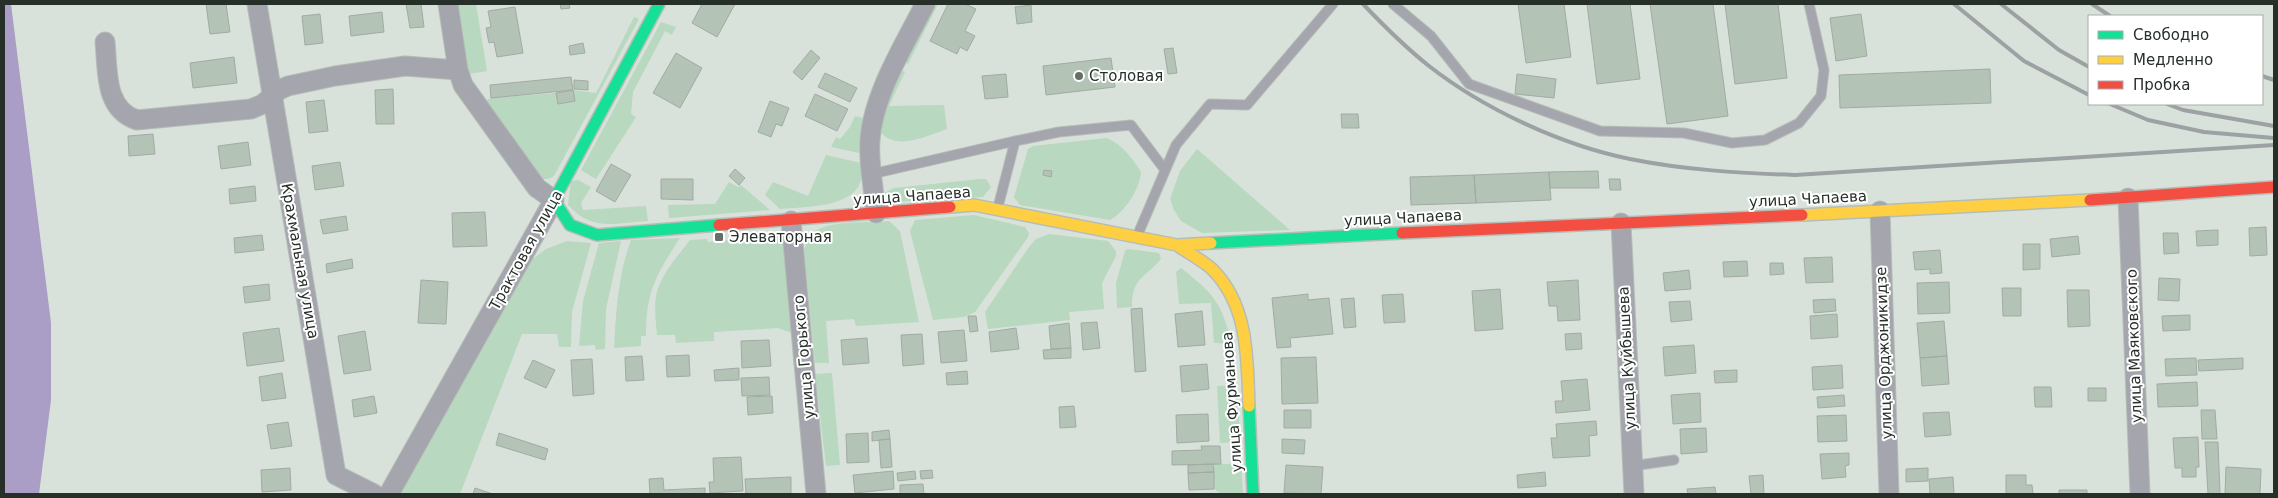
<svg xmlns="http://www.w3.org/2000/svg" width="2278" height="498" viewBox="0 0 2278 498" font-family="'DejaVu Sans',sans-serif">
  <rect width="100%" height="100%" fill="#d8e2da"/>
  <path fill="#b8d8bf" d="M455,4H476L487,71L469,74L460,43Z
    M932,4H938L908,64L903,61Z
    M634,17L639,19L554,176L548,179H540L483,101L491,98L556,93L558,103L574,101L573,90L596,93Z
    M661,22L676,27L672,35L665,31L633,92L631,114L636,117L596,179L581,170Z
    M899,69L905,72L889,106L944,105L947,129C927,136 894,153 878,129Z
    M855,116L863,118L859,153L831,147L836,137L840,139L850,127Z
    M1107,138C1123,145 1132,158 1141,172C1140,189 1125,212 1110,220L1020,205L1014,197L1028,149L1033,146Z
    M1197,149L1290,230L1202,233L1181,221L1174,210L1170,199L1180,171Z
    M826,155L861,163C861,168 862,174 861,179C856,208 802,207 780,209L765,195L773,182L808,196Z
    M980,179H986L991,187L983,197L894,202L884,193L894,188Z
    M578,180L591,187L581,203L583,210L646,206L648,221C614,223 593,232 568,205L571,181Z
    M729,182L738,187L741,185L770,210L669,218L668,205L715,204Z
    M974,215L1025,227L1029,233L1028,237L975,312L964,317L933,320L910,231L915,220Z
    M889,221L900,231L919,322L856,326L854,319L826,321L829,363H815L804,249C807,243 809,236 814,232C829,220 870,223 889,221Z
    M775,233L784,241L798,364L793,365L792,333L778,328L714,332V341L676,343L675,335H657C656,323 654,309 656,296C660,275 678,256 690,240L707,239L708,242L732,240V235Z
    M1049,234L1108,241L1116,251V256L1102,283L1104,309L1069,312L1070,320L988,329L985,312L1029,247L1036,239Z
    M680,238C656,275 646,291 646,336H641V346L614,348C616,312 618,275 631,240Z
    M567,241L591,243L572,312L571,347H559L557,334H522L460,494H400L527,263L546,249Z
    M621,241L606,309L605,349L596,350L595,345L579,346L583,301L599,243Z
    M1128,249L1159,253L1161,259C1144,279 1132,277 1132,307L1117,308L1116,283L1125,251Z
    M1181,268C1215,295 1221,302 1232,344L1214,343L1211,303L1179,304L1176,272Z
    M832,373L840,465L826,466L815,374Z
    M1236,385L1241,442L1220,443L1217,386Z
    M1213,464H1241L1243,494H1221L1214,489Z"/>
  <path fill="#aa9dc6" d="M4,4H11L51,323V400L39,494H4Z"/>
  <path fill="#b3c3b6" stroke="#a2aaa4" d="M206,4H226L230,32L210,34Z
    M406,4H421L424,27L410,28Z
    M560,4H569L570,8L561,9Z
    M702,4H735L717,37L692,23Z
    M948,4H965L976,9L965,31L975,36L967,51L960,47L957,54L930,41Z
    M1518,4H1564L1571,57L1526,63Z
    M1587,4H1630L1640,79L1597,84Z
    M1650,4H1713L1728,116L1667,124Z
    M1725,4H1778L1787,78L1735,84Z
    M1031,5L1032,22L1017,24L1015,7Z
    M515,7L523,53L497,57L494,42L489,43L486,28L491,27L488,11Z
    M382,12L384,32L351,36L349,16Z
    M320,14L323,43L305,45L302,16Z
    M1861,14L1867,56L1836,61L1830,18Z
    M583,43L585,53L570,55L569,46Z
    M1173,48L1177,73L1168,74L1164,49Z
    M811,50L820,58L802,80L793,72Z
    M676,53L702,68L680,108L653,93Z
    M234,57L237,83L193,88L190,63Z
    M1111,58L1115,87L1046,95L1043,66Z
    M1990,69L1991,103L1840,108L1839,75Z
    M825,73L857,88L850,102L818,87Z
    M1006,74L1008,97L985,99L982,76Z
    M1517,74L1556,79L1554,98L1515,94Z
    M571,77L573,90L491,98L490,85Z
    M574,80L588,81V90L574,89Z
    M393,89L394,124H376L375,90Z
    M573,90L575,101L558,104L556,93Z
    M815,94L848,109L837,131L805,116Z
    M324,100L328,131L309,133L306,102Z
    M770,101L789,108L782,126L776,124L771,137L758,132Z
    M1341,114H1358L1359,128H1342Z
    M153,134L155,154L129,156L128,136Z
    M248,142L251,165L221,169L218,146Z
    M340,162L344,186L315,190L312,166Z
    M611,164L631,175L615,202L596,191Z
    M735,169L745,178L739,185L729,176Z
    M1044,170L1052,171L1051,177L1043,175Z
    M1598,171L1599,188H1550L1549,172Z
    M1549,172L1551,200L1476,203L1474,175Z
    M1474,175L1476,203L1411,205L1410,177Z
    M661,179H693V200L661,199Z
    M1609,179H1620L1621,190H1610Z
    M255,186L256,201L230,204L229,189Z
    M485,212L487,246L453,247L452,213Z
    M346,216L348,230L323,234L320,220Z
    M2266,227L2267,255L2250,256L2249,228Z
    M2218,230V245L2197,246L2196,231Z
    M2163,233H2178L2179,253L2164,254Z
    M262,235L264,250L235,253L234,238Z
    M2078,236L2080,254L2052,257L2050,239Z
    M2023,244H2040V269L2023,270Z
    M1940,250L1942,273L1930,274V269L1915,270L1913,252Z
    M1832,257L1833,282L1806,283L1804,258Z
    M352,259L353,268L327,273L326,264Z
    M1747,261L1748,276L1724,277L1723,262Z
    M1770,263H1783L1784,274L1770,275Z
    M1689,270L1691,289L1665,291L1663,273Z
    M2159,278L2180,279L2179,301L2158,300Z
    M421,280L448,282L446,324L418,323Z
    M1578,280L1580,320L1558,321L1557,306H1549L1547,282Z
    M1949,282L1950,313L1918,314L1917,283Z
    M269,284L270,300L245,303L243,287Z
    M2002,288H2021V316H2003Z
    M1500,289L1503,329L1475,331L1472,291Z
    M2067,290H2089L2090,326L2068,327Z
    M1308,294V300L1329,298L1333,334L1290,338L1291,347L1277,348L1272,298Z
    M1403,294L1405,322L1384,323L1382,295Z
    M1354,298L1356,327L1344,328L1341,299Z
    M1835,299L1836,311L1814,313L1813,300Z
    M1690,301L1692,320L1671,322L1669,302Z
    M1142,308L1146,371L1135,372L1131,309Z
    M1202,311L1205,345L1178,347L1175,314Z
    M1837,314L1838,337L1811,339L1810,316Z
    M2190,315V330L2163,331L2162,316Z
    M968,316H976L978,331L970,332Z
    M1944,321L1947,356L1920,358L1917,323Z
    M1097,322L1100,348L1083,350L1081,323Z
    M1069,323L1071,348L1051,349L1049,326Z
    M279,328L284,361L247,366L243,333Z
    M1016,328L1019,349L991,352L989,332Z
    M964,330L967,361L941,363L938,332Z
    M365,331L371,370L344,374L338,336Z
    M1581,333L1582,349L1566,350L1565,334Z
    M922,334L924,364L903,366L901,335Z
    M867,338L869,363L843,365L841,340Z
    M769,340L771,366L742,368L741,341Z
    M1694,345L1696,373L1665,376L1663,347Z
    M1071,348V358L1044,359L1043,350Z
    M689,355L690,376L667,377L666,356Z
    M642,356L644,380L626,381L625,357Z
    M1947,356L1949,384L1922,386L1920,358Z
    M1316,357L1318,403L1282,404L1281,358Z
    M2196,358L2197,375L2166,376L2165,359Z
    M2243,358V369L2199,371L2198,360Z
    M592,359L594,394L573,396L571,360Z
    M533,360L555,370L546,388L524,378Z
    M1207,364L1209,389L1182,392L1180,366Z
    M1842,365L1843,388L1813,390L1812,367Z
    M739,368V380L715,381L714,370Z
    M1737,370V382L1715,383L1714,371Z
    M967,371L968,384L947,385L946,373Z
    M282,373L286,398L262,401L259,377Z
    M769,377L770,395L742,396L741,378Z
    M1587,379L1590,410L1556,413L1555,401H1563L1561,381Z
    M2197,382L2198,406L2158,407L2157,384Z
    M2034,387H2051L2052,407H2035Z
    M2088,388H2106V401H2088Z
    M1700,393L1701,422L1673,424L1671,395Z
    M1844,395L1845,406L1818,408L1817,397Z
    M374,396L377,413L354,417L352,400Z
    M772,396L773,413L748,415L747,397Z
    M1074,406L1076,427L1060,428L1059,407Z
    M1284,410H1311V428H1284Z
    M2201,410H2215L2217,439H2202Z
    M1949,412L1951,435L1925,437L1923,413Z
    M1208,414L1209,441L1177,443L1176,415Z
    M1846,415L1847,441L1818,442L1817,416Z
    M1596,421L1597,435L1589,436L1590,456L1553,458L1551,438H1557L1556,424Z
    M288,422L292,446L271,449L267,425Z
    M1706,428L1707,452L1681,454L1680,429Z
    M889,430L890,439L872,441V432Z
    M499,433L548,449L545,460L496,445Z
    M868,433L869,462L847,463L846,434Z
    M2198,437L2199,467H2196V477H2182V468H2175L2173,438Z
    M890,439L892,467L881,468L879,440Z
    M1282,439L1305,440L1304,454L1282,453Z
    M2205,442H2218L2220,494H2208Z
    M1201,446H1220L1221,464L1172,465V451L1202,450Z
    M1849,453V465L1845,466L1846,477L1822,479L1820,454Z
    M741,457L743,491L710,493L709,482H714L713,458Z
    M1213,464L1214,472L1188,473V465Z
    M1286,465L1323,467L1321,494L1284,493Z
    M2226,467L2261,469L2260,494H2225Z
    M290,468L291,490L262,492L261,470Z
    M1928,468V481L1906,482V469Z
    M932,470L933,478L921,479L920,471Z
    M893,471L894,489L855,493L853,475Z
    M915,471L916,479L898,481L897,473Z
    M1214,472V489L1189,490L1188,473Z
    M1545,472L1546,486L1518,488L1517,475Z
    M1763,475L1764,494H1751L1749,476Z
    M2006,475H2026V485H2032L2033,494H2006Z
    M791,477V494H746L745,479Z
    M1953,477L1954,494H1930L1929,479Z
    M663,478L664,490L705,488V494H650L649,479Z
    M923,484L924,494H900V485Z
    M1715,487L1716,494H1688L1687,489Z
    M475,488L493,494H473Z
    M2059,490H2087V494H2059Z"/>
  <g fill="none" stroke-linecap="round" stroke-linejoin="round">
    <g stroke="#b5bdb7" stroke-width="11">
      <path id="lane" d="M1393,4L1431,36L1469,84L1600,131L1684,133L1732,143L1765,140L1799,123L1821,96L1824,70L1809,4
        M872,174L1015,141
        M998,207L1015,141L1059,132L1131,125L1165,170
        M1138,234L1176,145L1210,104L1247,105L1333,4
        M1632,466L1674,460"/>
    </g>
    <g stroke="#b5bdb7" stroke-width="21">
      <path id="street" d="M257,4L336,475L374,494
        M105,42C108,71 104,109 137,120L251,109L263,104L279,90L288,86L335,76L405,66L458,70
        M2128,198L2140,494
        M1880,211L1889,494
        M876,213C874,189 868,163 870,140C873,94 905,44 925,4
        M791,221L816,494
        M1621,223L1634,494
        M389,494L554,200L537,188L463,85L458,70L448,4"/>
    </g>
    <g stroke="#b5bdb7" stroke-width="14">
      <path id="fast" d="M659,4L554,200L570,225L597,235L719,225
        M1211,243L1402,233
        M1249,406L1253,494"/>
    </g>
    <g stroke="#b5bdb7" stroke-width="14">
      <path id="slow" d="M950,207L974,205L1177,245L1211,243
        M1802,215L2090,200
        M1177,245C1188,253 1202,260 1212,269C1249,306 1247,358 1249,406"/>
    </g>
    <g stroke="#b5bdb7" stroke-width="14">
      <path id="jam" d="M2090,200L2274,187
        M719,225L950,207
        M1402,233L1802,215"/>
    </g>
    <use href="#lane" stroke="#a5a5ad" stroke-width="9"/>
    <use href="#street" stroke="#a5a5ad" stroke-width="19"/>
    <use href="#fast" stroke="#16e098" stroke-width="11"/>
    <use href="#slow" stroke="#ffcf43" stroke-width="11"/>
    <use href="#jam" stroke="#f24e42" stroke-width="11"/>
    <path stroke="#9da1a3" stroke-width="4" d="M1363,4C1383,25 1405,47 1429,66C1484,109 1561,145 1630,159C1684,170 1740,173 1795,175L2274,145
      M1954,4L2024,61L2089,95
      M2001,4L2059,50L2089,67
      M2092,4L2110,16
      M2262,76L2274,80
      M2110,104L2148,120L2204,132L2274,138
      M2167,104L2183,110L2274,126"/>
  </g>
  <g fill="#656e67" stroke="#fff" stroke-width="2">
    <circle cx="1079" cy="76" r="5"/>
    <rect x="714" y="232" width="10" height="10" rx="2.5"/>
  </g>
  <g text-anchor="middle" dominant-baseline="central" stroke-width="4" stroke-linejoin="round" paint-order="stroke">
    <g font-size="15" fill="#272f29" stroke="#fff" text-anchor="start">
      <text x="1089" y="76">Столовая</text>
      <text x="729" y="237">Элеваторная</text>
    </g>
    <g font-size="15" fill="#272f29" stroke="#fff">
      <text transform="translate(912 196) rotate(-4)">улица Чапаева</text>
      <text transform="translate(1808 199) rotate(-3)">улица Чапаева</text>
      <text transform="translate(1403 218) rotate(-3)">улица Чапаева</text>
      <text transform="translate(526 250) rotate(-61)">Трактовая улица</text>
      <text transform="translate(300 261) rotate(80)">Крахмальная улица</text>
      <text transform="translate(2134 346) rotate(-92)">улица Маяковского</text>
      <text transform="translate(1884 353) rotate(-92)">улица Орджоникидзе</text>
      <text transform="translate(804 357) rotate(-95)">улица Горького</text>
      <text transform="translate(1627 358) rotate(-93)">улица Куйбышева</text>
      <text transform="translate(1232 402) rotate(-94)">улица Фурманова</text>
    </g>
  </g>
  <rect width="2278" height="498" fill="none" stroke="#272f29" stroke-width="10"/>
  <rect x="2088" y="15" width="175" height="90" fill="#ffffff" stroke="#a9aca9"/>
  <rect x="2098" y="31" width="25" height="8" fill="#16e098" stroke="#a9aca9"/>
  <text x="2133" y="40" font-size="15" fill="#272f29">Свободно</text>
  <rect x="2098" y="56" width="25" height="8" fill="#ffcf43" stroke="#a9aca9"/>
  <text x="2133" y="65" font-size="15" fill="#272f29">Медленно</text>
  <rect x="2098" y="81" width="25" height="8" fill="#f24e42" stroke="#a9aca9"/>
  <text x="2133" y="90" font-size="15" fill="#272f29">Пробка</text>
</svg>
